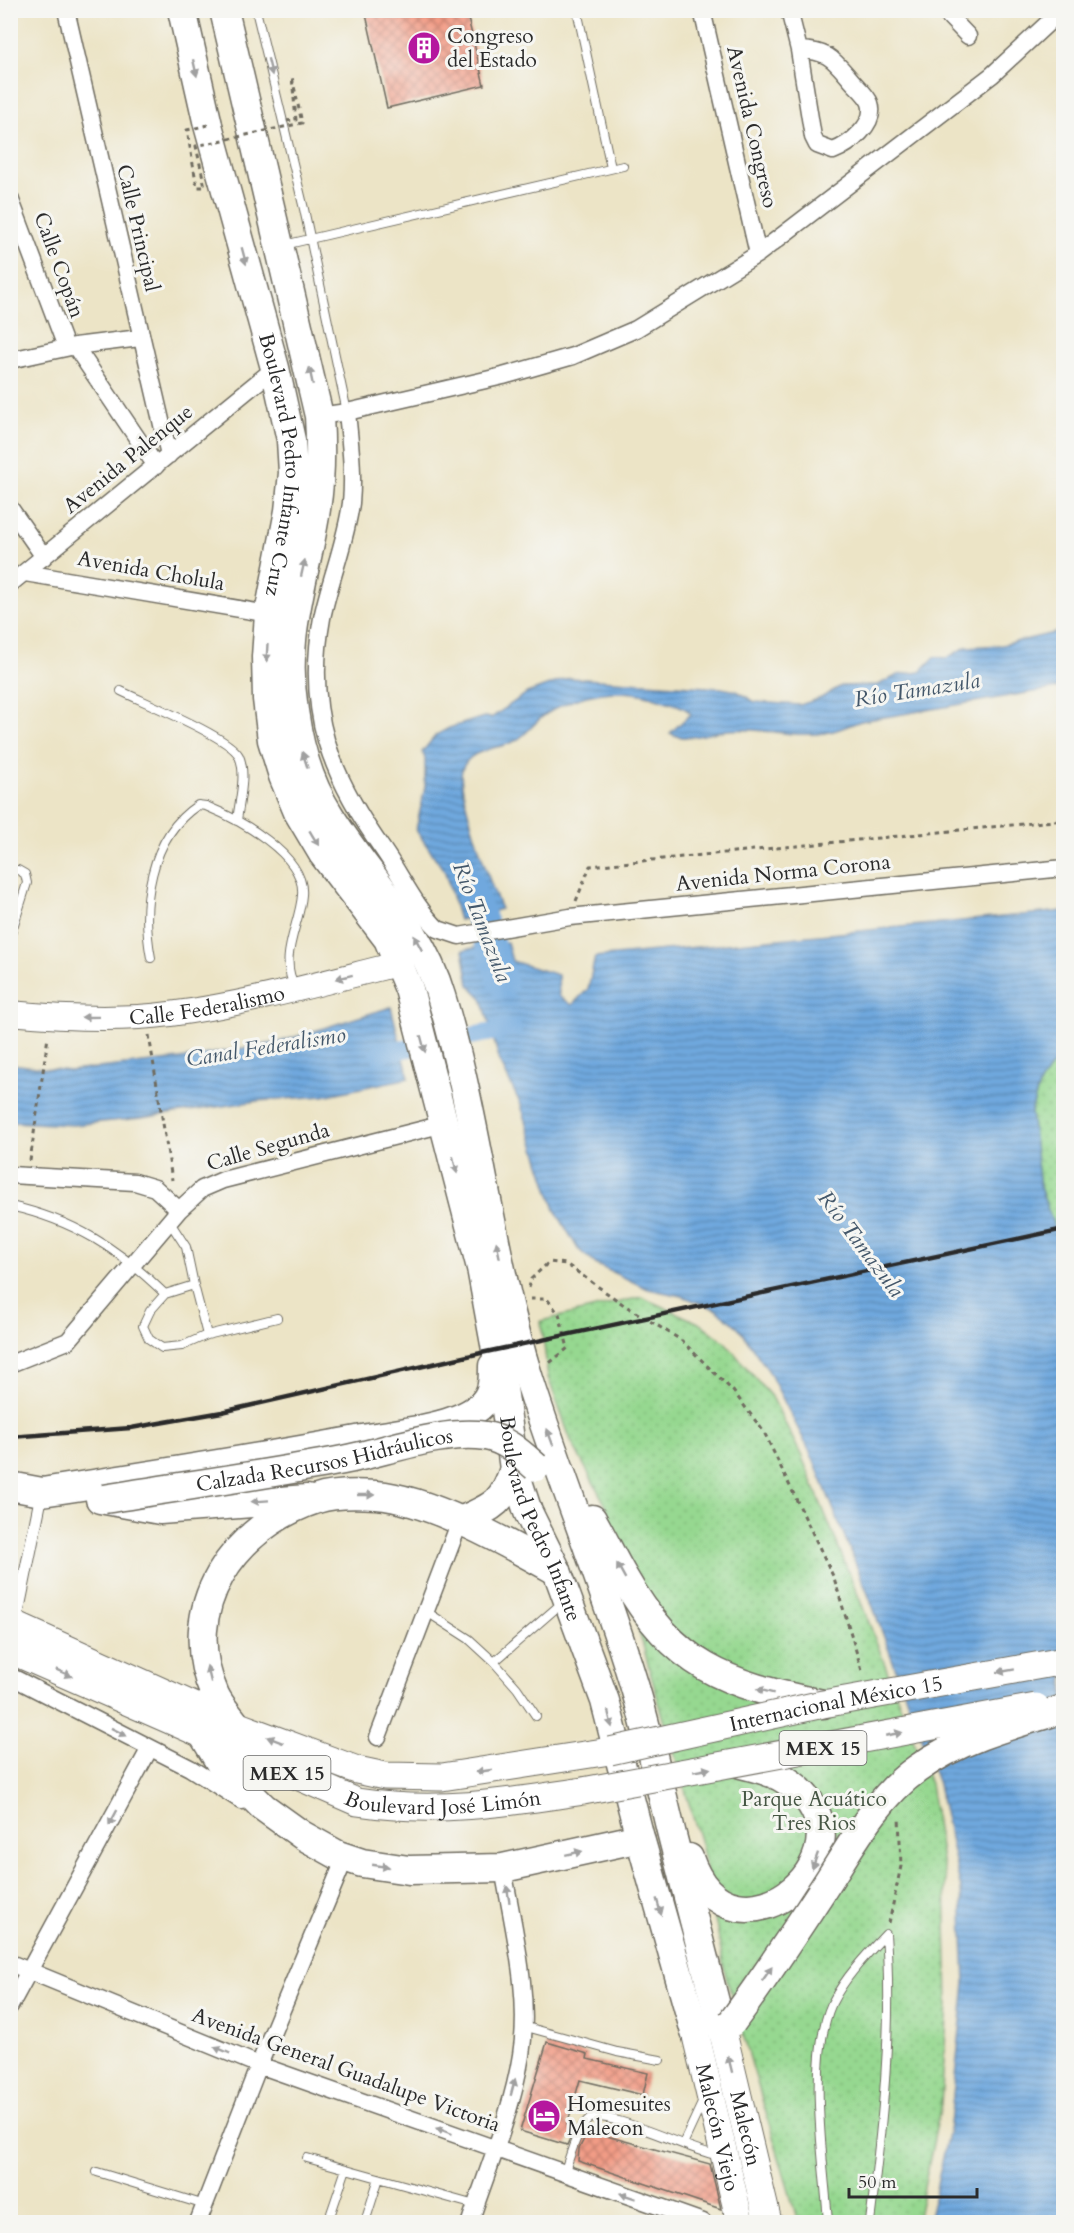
<svg xmlns="http://www.w3.org/2000/svg" width="1074" height="2233" viewBox="0 0 1074 2233" font-family="Cardo,serif">
  <defs>
    <pattern id="green-dots" width="8" height="8" patternUnits="userSpaceOnUse" patternTransform="scale(1.5)"><rect width="8" height="8" fill="#96d890"/><path d="M2 2h.1M6 6h.1" fill="none" stroke="#81ba7c" stroke-width="1.8" stroke-linecap="round"/></pattern>
    <pattern id="water-rules" width="6" height="5" patternUnits="userSpaceOnUse" patternTransform="scale(1.5)"><rect width="6" height="5" fill="#6fa8de"/><path d="M0 2.5h6" fill="none" stroke="#5b89b4"/></pattern>
    <pattern id="building-cross-hatch" width="8" height="8" patternUnits="userSpaceOnUse" patternTransform="scale(1.5)"><rect width="8" height="8" fill="#f29c86"/><path d="M0 0l8 8M0 8l8-8" fill="none" stroke="#c47f6e"/></pattern>
  </defs>
  <rect width="100%" height="100%" fill="#f6f6f2"/>
  <filter id="ink" filterUnits="userSpaceOnUse"><feTurbulence type="fractalNoise" baseFrequency=".0167" numOctaves="2"/><feDisplacementMap in="SourceGraphic" scale="12" xChannelSelector="R" yChannelSelector="G"/><feConvolveMatrix kernelMatrix="1 2 1 2 8 2 1 2 1" color-interpolation-filters="sRGB"/></filter>
  <filter id="wash" filterUnits="userSpaceOnUse"><feTurbulence type="fractalNoise" baseFrequency=".008" numOctaves="4" result="noise"/><feDisplacementMap in="SourceGraphic" scale="24" xChannelSelector="R" yChannelSelector="G"/><feGaussianBlur stdDeviation="1.35" result="paint"/><feColorMatrix in="noise" values="0 0 0 0 0 0 0 0 0 0 0 0 0 0 0 0 0 1.4 0 .05"/><feComposite in="paint" operator="in"/></filter>
  <g filter="url(#wash)">
    <rect width="100%" height="100%" fill="#ece4c6"/>
    <path fill="url(#green-dots)" stroke="#60825e" stroke-width="1.5" d="M1063,1060V1255L1040,1187L1031,1112L1039,1085L1051,1066Z
      M641,1297L701,1324L725,1342L773,1399L802,1457L868,1620L930,1784L945,1880L948,2004L941,2104L917,2222H798L725,1973L702,1847L652,1679L606,1506L571,1441L548,1377L541,1321Z"/>
    <path fill="url(#water-rules)" stroke="#4d6a84" stroke-width="1.5" d="M1063,631V687L861,721C849,725 837,731 825,733C793,738 760,727 728,730C709,732 688,743 670,733L691,714C684,705 669,703 659,699C620,685 579,693 546,714C534,722 528,734 515,741C497,750 469,748 462,770C456,788 492,888 501,909L459,920L445,872L416,830L425,787V758L422,752L436,735L449,728L484,717L491,718L527,693L569,678L721,688L737,691L755,702L800,705L821,698L841,686L878,685L898,675L920,672L935,657L947,658L966,647L1002,645Z
      M1063,911V1060L1051,1066L1039,1085L1031,1112L1040,1187L1064,1255L1063,2222H929L950,2124L965,1983L961,1889L938,1784L870,1599L811,1454L768,1370L738,1327L715,1309L682,1296L648,1289L597,1265L578,1249L555,1210L521,1105L500,1062L482,998L469,985L463,950L507,942L512,961L558,975L559,996L572,1005L588,989L595,957Z
      M391,1007L409,1078L323,1096L257,1101L141,1118L74,1125L11,1122V1064L70,1071L180,1059L279,1042Z"/>
    <g fill="none" stroke-linecap="round" stroke-linejoin="round">
      <path stroke="#6fa8de" stroke-width="18" d="M378,1054L513,1028"/>
      <path stroke="#6fa8de" stroke-width="30" d="M467,878L503,983"/>
    </g>
    <g id="blocks">
      <path fill="url(#building-cross-hatch)" d="M365,10H466L484,85L387,108Z
        M547,2042L588,2054L587,2059L648,2073L643,2095L580,2080L567,2125L575,2127L567,2145L520,2131Z
        M588,2131L710,2164L721,2209L578,2161L579,2149Z"/>
    </g>
  </g>
  <g filter="url(#ink)">
    <use href="#blocks" fill-opacity="0" stroke="#6f6c61" stroke-width="1.5"/>
    <g fill="none" stroke-linecap="round" stroke-linejoin="round">
      <g stroke="#6f6c61" stroke-width="10">
        <path id="service" d="M256,10L304,209L347,412
          M577,10L611,168
          M284,245L623,166
          M121,691C143,702 230,737 239,756C247,774 239,802 237,821
          M10,870H18L25,874L27,883L10,937
          M151,958C141,906 149,837 198,805L206,806C238,819 306,855 302,895C300,925 277,958 296,988
          M10,1206C74,1220 119,1249 165,1294L194,1285L186,1247L169,1221
          M194,1285L207,1335
          M165,1294L150,1311L143,1326L149,1339L162,1348L182,1346L207,1335L277,1318
          M427,1612L469,1639L494,1662L562,1603
          M494,1662L517,1688L536,1716
          M523,2026L617,2052L660,2060
          M683,2144L703,2101
          M307,2158L475,2205
          M97,2172L205,2205
          M564,2173C570,2158 576,2130 589,2119C605,2107 696,2154 721,2156
          M328,2222L346,2169
          M365,2222L379,2178
          M828,2222C824,2162 807,2058 832,2003C845,1977 867,1954 886,1934C893,2030 882,2127 870,2222"/>
      </g>
      <g stroke="#6f6c61" stroke-width="14">
        <path id="pedestrian" d="M15,1625L42,1492"/>
      </g>
      <g stroke="#6f6c61" stroke-width="19">
        <path id="minor" d="M66,10L169,455
          M702,10L758,254
          M789,10L799,50L813,137L817,145L833,151C849,145 877,124 870,103C867,95 858,88 852,81C833,59 829,51 799,50
          M943,10L968,36
          M10,198L66,347
          M75,346L156,466
          M10,360L75,346L140,338
          M347,412C350,443 354,472 351,503C346,542 330,579 322,618C305,712 330,775 384,851C402,877 416,908 438,929L459,936L570,917L1064,868
          M319,416L347,412L503,376L573,356L636,329L758,254L992,75L1062,10
          M10,508L44,557
          M25,573L269,614
          M10,584L275,368
          M10,1175L135,1182L155,1188L179,1210
          M10,1364L68,1341L179,1210L202,1189L223,1180L444,1124
          M10,1676L190,1768L242,1801
          M378,1737L460,1521
          M10,1963L259,2065L703,2222
          M10,2006L150,1748
          M198,2222L259,2065L345,1858
          M470,2222C488,2168 512,2112 521,2055C531,1995 513,1928 503,1868"/>
      </g>
      <g stroke="#6f6c61" stroke-width="26">
        <g id="secondary">
          <path id="s1" d="M10,1013C62,1018 118,1021 170,1014C248,1004 324,982 401,963"/>
        </g>
      </g>
      <g stroke="#6f6c61" stroke-width="29">
        <g id="primary">
          <path d="M10,1623L236,1725L357,1770L385,1776L442,1777L610,1751"/>
          <path id="s2" d="M10,1650L357,1802C436,1814 505,1803 583,1791"/>
          <path id="s3" d="M695,2032L740,2222"/>
          <path id="s4" d="M723,2033L768,2222"/>
        </g>
      </g>
      <g stroke="#6f6c61" stroke-width="31">
        <g id="trunk">
          <path id="s5" d="M182,10L208,125L275,368L291,440L293,473L289,511L269,614L266,657L267,699L272,740L283,776L298,812L323,854L388,939L409,989L481,1268L503,1388L514,1469L528,1512L557,1571L605,1701L640,1838L695,2032"/>
          <path d="M224,10L319,416C321,448 321,478 316,509C305,583 282,633 294,711C299,747 310,785 330,816C367,876 421,927 441,996C479,1122 490,1254 529,1379C561,1479 601,1577 632,1678C648,1729 659,1782 672,1835C689,1901 706,1967 723,2033"/>
          <path d="M10,1486L42,1492C147,1476 252,1459 357,1440C391,1434 452,1429 479,1407C493,1396 493,1382 493,1366"/>
          <path d="M100,1499L160,1510L307,1499"/>
          <path d="M592,1519C603,1538 612,1557 623,1576C675,1667 724,1684 823,1704"/>
          <path d="M460,1521C492,1507 503,1504 514,1469"/>
          <path d="M236,1725C229,1715 220,1706 215,1695C176,1608 234,1526 317,1499C334,1493 359,1494 376,1495C430,1499 509,1544 557,1571"/>
          <path d="M204,1736L222,1766L263,1807L302,1835L338,1855L362,1863L409,1870L503,1868L640,1838"/>
          <path d="M689,1858C732,1981 892,1846 784,1779C771,1771 756,1768 741,1764"/>
        </g>
      </g>
      <path stroke="#6f6c61" stroke-width="3" stroke-dasharray="4.5 4.5" stroke-linecap="butt" d="M576,901L590,866L1064,820
        M149,1035L172,1180
        M30,1161L48,1037
        M529,1288L531,1279L549,1262L566,1264L624,1305L681,1340L733,1391L764,1432L834,1578L863,1674
        M530,1299H547L559,1314L568,1348L547,1365
        M889,1923L901,1866L899,1817"/>
      <use href="#service" stroke="#fff" stroke-width="8"/>
      <use href="#pedestrian" stroke="#fff" stroke-width="12"/>
      <use href="#minor" stroke="#fff" stroke-width="16"/>
      <use href="#secondary" stroke="#fff" stroke-width="24"/>
      <use href="#primary" stroke="#fff" stroke-width="27"/>
      <use href="#trunk" stroke="#fff" stroke-width="28"/>
      <path stroke="#2b2b2b" stroke-width="4.5" d="M10,1437L131,1428L222,1412L481,1353L1064,1229"/>
      <g stroke="#6f6c61" stroke-width="29" stroke-linecap="butt">
        <g id="primary-bridge">
          <path id="s6" d="M610,1751L823,1704L1064,1661"/>
          <path d="M583,1791L1036,1707"/>
        </g>
      </g>
      <g stroke="#6f6c61" stroke-width="31" stroke-linecap="butt">
        <g id="trunk-bridge">
          <path id="s7" d="M104,1499C183,1486 264,1475 343,1460C385,1452 444,1429 486,1436C507,1440 521,1454 536,1467"/>
          <path d="M732,2022C765,1978 795,1932 825,1886C851,1846 877,1797 917,1769C960,1738 1014,1724 1064,1709"/>
        </g>
      </g>
      <path stroke="#6f6c61" stroke-width="3" stroke-dasharray="4.5 4.5" stroke-linecap="butt" d="M208,125L187,130L197,187H205L196,146L302,123L292,77L296,120L283,121"/>
      <use href="#primary-bridge" stroke="#fff" stroke-width="27"/>
      <use href="#trunk-bridge" stroke="#fff" stroke-width="28"/>
    </g>
    <defs><path id="oneway-solid" d="M-6-.8H1V-3.2L6.5 0L1 3.2V.8H-6Z" transform="scale(1.5)"/></defs>
    <g fill="#a0a0a0">
      <use href="#oneway-solid" transform="translate(270 67) rotate(76)"/>
      <use href="#oneway-solid" transform="translate(195 68) rotate(77)"/>
      <use href="#oneway-solid" transform="translate(244 256) rotate(75)"/>
      <use href="#oneway-solid" transform="translate(311 376) rotate(-102)"/>
      <use href="#oneway-solid" transform="translate(303 568) rotate(-77)"/>
      <use href="#oneway-solid" transform="translate(267 653) rotate(93)"/>
      <use href="#oneway-solid" transform="translate(305 760) rotate(-108)"/>
      <use href="#oneway-solid" transform="translate(314 838) rotate(59)"/>
      <use href="#oneway-solid" transform="translate(418 943) rotate(-118)"/>
      <use href="#oneway-solid" transform="translate(344 977) rotate(166)"/>
      <use href="#oneway-solid" transform="translate(90 1017) rotate(179)"/>
      <use href="#oneway-solid" transform="translate(423 1044) rotate(75)"/>
      <use href="#oneway-solid" transform="translate(455 1165) rotate(76)"/>
      <use href="#oneway-solid" transform="translate(498 1250) rotate(-102)"/>
      <use href="#oneway-solid" transform="translate(550 1437) rotate(-110)"/>
      <use href="#oneway-solid" transform="translate(366 1495)"/>
      <use href="#oneway-solid" transform="translate(260 1501) rotate(176)"/>
      <use href="#oneway-solid" transform="translate(621 1571) rotate(-119)"/>
      <use href="#oneway-solid" transform="translate(1006 1671) rotate(170)"/>
      <use href="#oneway-solid" transform="translate(64 1673) rotate(24)"/>
      <use href="#oneway-solid" transform="translate(209 1674) rotate(-104)"/>
      <use href="#oneway-solid" transform="translate(765 1691) rotate(-165)"/>
      <use href="#oneway-solid" transform="translate(610 1719) rotate(76)"/>
      <use href="#oneway-solid" transform="translate(119 1732) rotate(27)"/>
      <use href="#oneway-solid" transform="translate(894 1734) rotate(-11)"/>
      <use href="#oneway-solid" transform="translate(275 1740) rotate(-159)"/>
      <use href="#oneway-solid" transform="translate(702 1770) rotate(-10)"/>
      <use href="#oneway-solid" transform="translate(484 1771) rotate(172)"/>
      <use href="#oneway-solid" transform="translate(113 1818) rotate(118)"/>
      <use href="#oneway-solid" transform="translate(574 1853) rotate(-12)"/>
      <use href="#oneway-solid" transform="translate(815 1861) rotate(110)"/>
      <use href="#oneway-solid" transform="translate(381 1866) rotate(8)"/>
      <use href="#oneway-solid" transform="translate(508 1894) rotate(-100)"/>
      <use href="#oneway-solid" transform="translate(659 1907) rotate(74)"/>
      <use href="#oneway-solid" transform="translate(767 1974) rotate(-55)"/>
      <use href="#oneway-solid" transform="translate(222 2050) rotate(-157)"/>
      <use href="#oneway-solid" transform="translate(730 2064) rotate(-104)"/>
      <use href="#oneway-solid" transform="translate(513 2087) rotate(-75)"/>
      <use href="#oneway-solid" transform="translate(444 2131) rotate(-160)"/>
      <use href="#oneway-solid" transform="translate(628 2196) rotate(-161)"/>
    </g>
  </g>
  <defs>
    <g id="building-disc" transform="scale(1.725)"><circle r="9.5" fill="#b5179e" stroke="#f6f6f2"/><path d="M-4-6H4V6H1V3H-1V6H-4ZM-2.5-4.3h1.7v1.8h-1.7ZM.8-4.3h1.7v1.8H.8ZM-2.5-1h1.7V.8h-1.7ZM.8-1h1.7V.8H.8Z" fill="#fff"/></g>
    <g id="hotel-disc" transform="scale(1.725)"><circle r="9.5" fill="#b5179e" stroke="#f6f6f2"/><path d="M-6-4.5h1.5V1H6V5H4.5V3h-9V5H-6ZM-4 0a1.8 1.8 0 1 1 3.6 0ZM.5 0V-2.5h3Q6-2.5 6 0Z" fill="#fff"/></g>
  </defs>
  <g fill-rule="evenodd">
    <use href="#building-disc" x="424" y="48"/>
    <use href="#hotel-disc" x="544" y="2116"/>
  </g>
  <g text-anchor="middle" dominant-baseline="central" stroke-width="6" stroke-linejoin="round" paint-order="stroke">
    <g fill="#f6f6f2" stroke="#686867" stroke-width="1.5">
      <rect x="779.5" y="1731" width="87" height="34" rx="4.5"/>
      <rect x="243.5" y="1756" width="87" height="34" rx="4.5"/>
    </g>
    <g font-size="20" font-weight="bold" fill="#2b2b2b">
      <text x="823" y="1748">MEX 15</text>
      <text x="287" y="1773">MEX 15</text>
    </g>
    <g font-size="21" fill="#2b2b2b" stroke="#f6f6f2" text-anchor="start">
      <text x="447" y="36">Congreso<tspan x="447" dy="24">del Estado</tspan></text>
      <text x="567" y="2104">Homesuites<tspan x="567" dy="24">Malecon</tspan></text>
    </g>
    <g font-size="21" fill="#2b2b2b" stroke="#f6f6f2">
      <text transform="translate(752 127) rotate(77)">Avenida Congreso</text>
      <text transform="translate(138 228) rotate(77)">Calle Principal</text>
      <text transform="translate(59 265) rotate(70)">Calle Copán</text>
      <text transform="translate(128 459) rotate(-39)">Avenida Palenque</text>
      <text stroke="none"><textPath href="#s5" startOffset="468">Boulevard Pedro Infante Cruz</textPath></text>
      <text transform="translate(151 571) rotate(10)">Avenida Cholula</text>
      <text transform="translate(783 873) rotate(-6)">Avenida Norma Corona</text>
      <text stroke="none"><textPath href="#s1" startOffset="198">Calle Federalismo</textPath></text>
      <text transform="translate(268 1147) rotate(-16)">Calle Segunda</text>
      <text stroke="none"><textPath href="#s7" startOffset="224">Calzada Recursos Hidráulicos</textPath></text>
      <text stroke="none"><textPath href="#s5" startOffset="1580">Boulevard Pedro Infante</textPath></text>
      <text stroke="none"><textPath href="#s6" startOffset="231">Internacional México 15</textPath></text>
      <text stroke="none"><textPath href="#s2" startOffset="465">Boulevard José Limón</textPath></text>
      <text transform="translate(346 2070) rotate(20)">Avenida General Guadalupe Victoria</text>
      <text stroke="none"><textPath href="#s3" startOffset="98">Malecón Viejo</textPath></text>
      <text stroke="none"><textPath href="#s4" startOffset="98">Malecón</textPath></text>
    </g>
    <g font-size="21" fill="#465644" stroke="#f6f6f2">
      <text x="814" y="1799">Parque Acuático<tspan x="814" dy="24">Tres Rios</tspan></text>
    </g>
    <g font-size="22" font-style="italic" fill="#43576a" stroke="#f6f6f2">
      <text transform="translate(917 690) rotate(-9)">Río Tamazula</text>
      <text transform="translate(482 922) rotate(69)">Río Tamazula</text>
      <text transform="translate(266 1047) rotate(-9)">Canal Federalismo</text>
      <text transform="translate(861 1244) rotate(53)">Río Tamazula</text>
    </g>
  </g>
  <rect width="1074" height="2233" fill="none" stroke="#f6f6f2" stroke-width="36"/>
  <path d="M849 2188v9h128v-9" fill="none" stroke="#2b2b2b" stroke-width="3"/>
  <text x="858" y="2188" font-size="18" fill="#2b2b2b" stroke="#f6f6f2" stroke-width="4.5" paint-order="stroke">50 m</text>
</svg>
